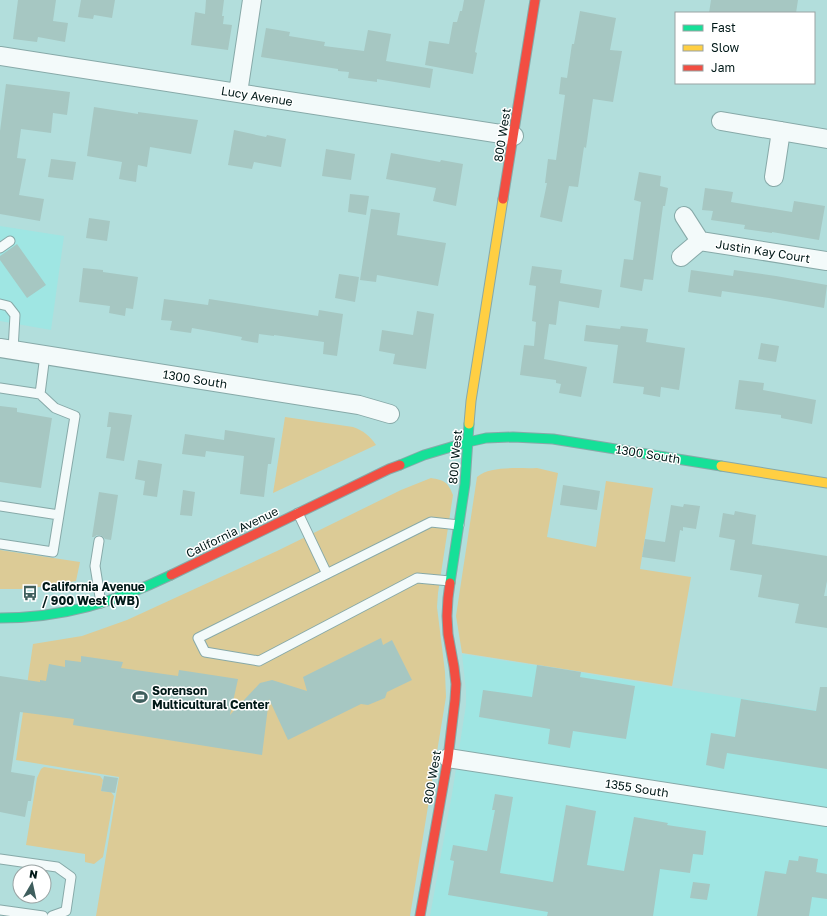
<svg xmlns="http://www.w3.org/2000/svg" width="827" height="916" viewBox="0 0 827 916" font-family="'Golos Text',sans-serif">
  <rect width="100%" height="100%" fill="#b2dedc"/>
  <path fill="#9fe6e3" d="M0,226L64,236L51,330L0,321Z
    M462,654L827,712V916H430L452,794L466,705V690Z"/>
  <path fill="#dccb96" d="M285,417L353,427C364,431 370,436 376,445L273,493Z
    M537,468L558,473L547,537L596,547L606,481L653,488L640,569L691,577L672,686L462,653L456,616L477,477C491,465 519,469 537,468Z
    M431,478C444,480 448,482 453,495L438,593L437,607L445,672L446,697L410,916H96L119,777L16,760L33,644L82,636L127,620L277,551L401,490Z
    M0,550L80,562L76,581L48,586L21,589H0Z
    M44,767L100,776L103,780L101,791L111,792L114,796L103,857L94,864L85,862V854L26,845L37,778L41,769Z"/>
  <path fill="#a6c7c2" d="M18,0H56L53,21L68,23L65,42L38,37L37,42L13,39Z
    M81,0H115L112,18L94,15L93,19L78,17Z
    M206,0H224L222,16H224L223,24L232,25L228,50L191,45L195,12L205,14Z
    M464,0H485L475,52L477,53L473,74L425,65L429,41L449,44L453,22H457L460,11H462Z
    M711,0H798L796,13H709Z
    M580,11L616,18L610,50L622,51L613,102L593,99L586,148L584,147L578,187L569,186L562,222L540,217L547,183H545L548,159L556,160L565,95L559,94L561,77L567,78L572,44H574Z
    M266,28L290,32L289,36L325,42L324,46L364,51L368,30L391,34L386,61L433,69L430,88L377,79V82L348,78L349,72L338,71V69L261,57Z
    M6,84L70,92L67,115L53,113L51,133L21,129L17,158L26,159L19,195L44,199L40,221L0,214V131Z
    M94,107L138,114V112L198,120L191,154L150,147L147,167L138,165L136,182L119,179L122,162L87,156Z
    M234,130L266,137L267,135L286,139L281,167L254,162L252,169L228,165Z
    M326,149L355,154L351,180L322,176Z
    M391,153L440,162L441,160L463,164L456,206L433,201L436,188L386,179Z
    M51,159L76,162L73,180L48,177Z
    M639,172L661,176L660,186L668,188L665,206H663L653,280L644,279L642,291L620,287L624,259L633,260L641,202L634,200Z
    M705,188L733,192L731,202L792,212L794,201L825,206L819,240L772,232V233L744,229L745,225L711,220L713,211L702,210Z
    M350,194L369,196L366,215L348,212Z
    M371,209L400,213L397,235L446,243L438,286L377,275L376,282L360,280Z
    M89,218L110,221L107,241L86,238Z
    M17,244L46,285L27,298L0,260V256Z
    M532,266L562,270L560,283L602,290L599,308L559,301L556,325L549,324L544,359L587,367L581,397L559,393L561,384L556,383V380L520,375L524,345L534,346L536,322L532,321L536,286L529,285Z
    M83,268L103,270V272L138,277L133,309L126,308L125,316L109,313L110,306L79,302Z
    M691,270L733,276L734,270L776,276L827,285L824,308L769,298L722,291L721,297L688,292Z
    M339,274L359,277L355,302L335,298Z
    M164,299L208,305L209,299L318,316L319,310L343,314L337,356L323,354L324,342L274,335V336L259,334L258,343L241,340L242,337L192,328L191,333L170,330L172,321L161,320Z
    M417,311L434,314L426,369L393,364L395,354L379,351L382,330L413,335Z
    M586,325L620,329L621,326L648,329L646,342L685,348L679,390L661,387L660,397L643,394L644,387L613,383L618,345L584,341Z
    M761,343L779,346L776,362L758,359Z
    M739,380L764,383L763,390L816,400L812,424L781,418V415L735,409Z
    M0,406L17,408V412L52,418L41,488L0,482Z
    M109,412L132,415L124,461L106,458L111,427H107Z
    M225,430L275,438L271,464H268L264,497L240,494L244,456L206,451L205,457L182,454L185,434L224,440Z
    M138,460L162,464L157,497L143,495L145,481L135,479Z
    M563,485L600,491L597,510L560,505Z
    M183,490L195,492L192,516L180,515Z
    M99,492L118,495L111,540L105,539L103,537L100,535H97L94,537H92Z
    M684,504L700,506L696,529L683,527V531L680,530L675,562L642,557L645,539L665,542L671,505L683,507Z
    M735,511L756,515L752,544L827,556V581L824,596H827V628L795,623L799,604L758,597L762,575L730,570L735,540L719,537L723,513L734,515Z
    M381,638L383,645L392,640L412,680L387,692L385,698L368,705L361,704L288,740L269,699L262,755L73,725L74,719L20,712L11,772L35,776L31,801H28L25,817L0,812V676L40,682V680L46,681L49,664L65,667V660L81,662V656L123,662L121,668L178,676L179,670L238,679L230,715L260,683L272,680L307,691L303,677Z
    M537,665L581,672L580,677L635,686L626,739L573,731L570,748L548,744L550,729L479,717L483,690L532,697Z
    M820,687H827V769L727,753L724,769L706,765L711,733L735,737L741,699L816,711Z
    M104,776L118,778L115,793L101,791Z
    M495,794L513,797L500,873L553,882L566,805L596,811L587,865L624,871L634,817L668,823L667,825L706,831L703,855L693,854L690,873L660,869L653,916H547L548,912L448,895L454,861L450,860L453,845L487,851L495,810H492Z
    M799,856L818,859L816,872L827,874V899L812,897L809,916H757L765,871L786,874L789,860L798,861Z
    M693,882L710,884L707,900L690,898Z"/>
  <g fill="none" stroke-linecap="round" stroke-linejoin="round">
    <g stroke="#87a9a8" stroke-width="11">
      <path id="lane" d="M0,248L10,241
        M0,304L8,306L15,315L13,350
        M0,388L40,394
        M0,506L59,515
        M298,513L327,574
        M99,541L95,566L101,603
        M0,544L53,552L75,416L55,408L40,394L45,355
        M450,581L417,578L259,661L205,652L198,638L431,522L459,525
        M0,859L57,867L71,877L66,911L52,916
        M0,910L43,916"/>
    </g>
    <g stroke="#87a9a8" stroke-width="20">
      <path id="street" d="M0,56L514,136
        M238,93L252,0
        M721,121L827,139
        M774,177L781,131
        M684,216L700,241
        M681,257L700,241L827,261
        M0,348L359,405L390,414
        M448,758L827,817"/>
    </g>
    <g stroke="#87a9a8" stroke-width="11">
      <path id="fast" d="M400,465L424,455L468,442L486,438L513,437L553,439L721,466
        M450,583L465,484L469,424
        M0,618C63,618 115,602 171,575"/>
    </g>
    <g stroke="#87a9a8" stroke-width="11">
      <path id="slow" d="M469,424L471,401L503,199
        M721,466L827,483"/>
    </g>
    <g stroke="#87a9a8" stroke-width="11">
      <path id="jam" d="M503,199L535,0
        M171,575L389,469L400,465
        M420,916L448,758L455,700L456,684L454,667L448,634L447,616L448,598L450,583"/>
    </g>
    <use href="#lane" stroke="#f3fafa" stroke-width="9"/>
    <use href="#street" stroke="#f3fafa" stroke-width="18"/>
    <use href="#fast" stroke="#16e098" stroke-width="9"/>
    <use href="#slow" stroke="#ffcf43" stroke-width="9"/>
    <use href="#jam" stroke="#f24e42" stroke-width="9"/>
  </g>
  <defs>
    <g id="bus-bare" transform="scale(1.2)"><path d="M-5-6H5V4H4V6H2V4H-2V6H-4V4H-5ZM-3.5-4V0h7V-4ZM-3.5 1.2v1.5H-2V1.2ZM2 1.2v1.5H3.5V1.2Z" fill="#3f5e5d" stroke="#fff" stroke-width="2.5" paint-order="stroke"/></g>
    <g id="stadium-bare" transform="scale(1.2)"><path d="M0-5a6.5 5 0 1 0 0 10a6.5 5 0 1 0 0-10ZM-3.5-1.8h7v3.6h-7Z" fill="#3f5e5d" stroke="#fff" stroke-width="2.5" paint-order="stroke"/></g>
  </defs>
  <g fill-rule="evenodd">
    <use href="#bus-bare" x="30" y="593"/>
    <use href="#stadium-bare" x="140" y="697"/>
  </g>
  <g text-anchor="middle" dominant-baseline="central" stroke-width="3" stroke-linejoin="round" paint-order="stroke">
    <g font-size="12" fill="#011918" stroke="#fff">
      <text transform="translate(257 96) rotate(9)">Lucy Avenue</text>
      <text transform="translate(502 135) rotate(-81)">800 West</text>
      <text transform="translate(763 251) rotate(9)">Justin Kay Court</text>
      <text transform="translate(195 379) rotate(9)">1300 South</text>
      <text transform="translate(648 454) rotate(9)">1300 South</text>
      <text transform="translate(455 457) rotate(-85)">800 West</text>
      <text transform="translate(232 532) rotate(-26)">California Avenue</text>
      <text transform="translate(432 777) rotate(-80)">800 West</text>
      <text transform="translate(637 788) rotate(9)">1355 South</text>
    </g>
    <g font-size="12" font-weight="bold" fill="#011918" stroke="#fff" text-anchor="start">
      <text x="42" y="586">California Avenue<tspan x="42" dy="14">/ 900 West (WB)</tspan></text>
      <text x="152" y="690">Sorenson<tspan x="152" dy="14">Multicultural Center</tspan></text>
    </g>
  </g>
  <rect x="675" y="12" width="140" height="72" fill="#ffffff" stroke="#99a3a3"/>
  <rect x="683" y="25" width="20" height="6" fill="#16e098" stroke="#99a3a3"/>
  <text x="711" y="32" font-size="12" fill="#011918">Fast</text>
  <rect x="683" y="45" width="20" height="6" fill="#ffcf43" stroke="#99a3a3"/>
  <text x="711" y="52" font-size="12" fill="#011918">Slow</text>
  <rect x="683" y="65" width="20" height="6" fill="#f24e42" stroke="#99a3a3"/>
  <text x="711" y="72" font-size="12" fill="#011918">Jam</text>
  <g transform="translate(32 884) rotate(9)"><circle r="19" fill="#ffffff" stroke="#99a3a3"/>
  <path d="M0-3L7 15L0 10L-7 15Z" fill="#3f5e5d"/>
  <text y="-6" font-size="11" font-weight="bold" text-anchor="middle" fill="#011918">N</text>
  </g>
</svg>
